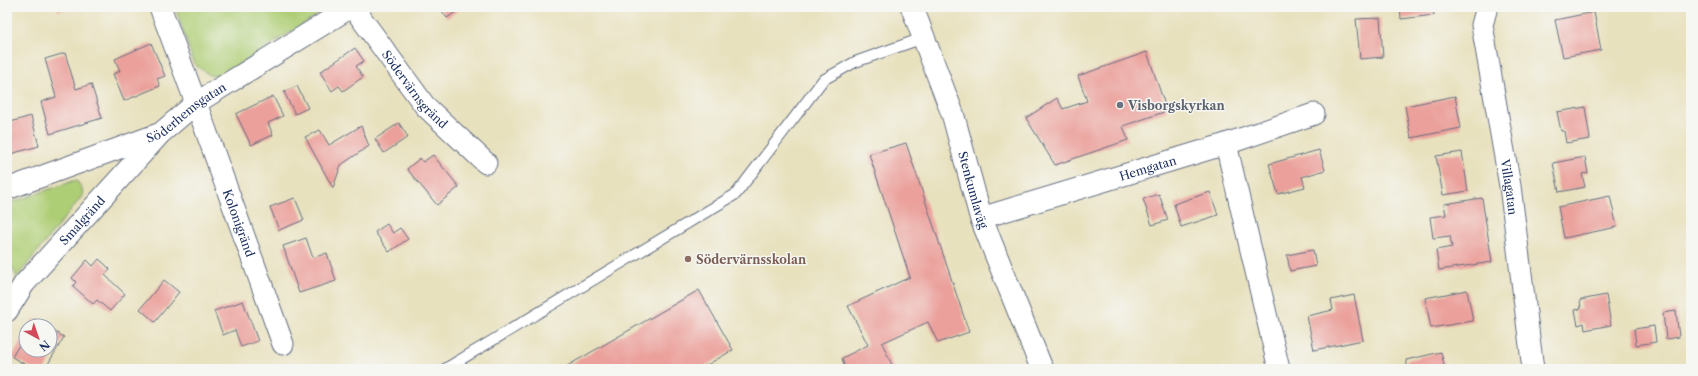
<svg xmlns="http://www.w3.org/2000/svg" width="1698" height="376" viewBox="0 0 1698 376" font-family="'Libre Caslon Text',serif">
  <rect width="100%" height="100%" fill="#f6f6f2"/>
  <filter id="ink" filterUnits="userSpaceOnUse"><feTurbulence type="fractalNoise" baseFrequency=".025" numOctaves="2"/><feDisplacementMap in="SourceGraphic" scale="8" xChannelSelector="R" yChannelSelector="G"/><feConvolveMatrix kernelMatrix="1 2 1 2 8 2 1 2 1" color-interpolation-filters="sRGB"/></filter>
  <filter id="wash" filterUnits="userSpaceOnUse"><feTurbulence type="fractalNoise" baseFrequency=".012" numOctaves="4" result="noise"/><feDisplacementMap in="SourceGraphic" scale="16" xChannelSelector="R" yChannelSelector="G"/><feGaussianBlur stdDeviation="0.9" result="paint"/><feColorMatrix in="noise" values="0 0 0 0 0 0 0 0 0 0 0 0 0 0 0 0 0 1.4 0 .05"/><feComposite in="paint" operator="in"/></filter>
  <g filter="url(#wash)">
    <rect width="100%" height="100%" fill="#e8e1be"/>
    <path fill="#aece75" stroke="#647e6a" d="M175,7H330L225,74L211,76L194,64Z
      M76,180L82,188L83,195L17,277L7,259V204Z"/>
    <g id="blocks">
      <path fill="#eba09b" d="M57,7H69L58,11Z
        M439,7H463L447,18Z
        M1400,7H1433L1434,15L1401,19Z
        M1594,12L1601,50L1563,57L1555,20Z
        M1380,18L1383,57L1360,59L1356,19Z
        M151,43L165,76L157,79L160,86L124,101L113,74L120,71L115,59Z
        M355,48L364,61L356,66L363,77L343,91L339,86L332,91L320,72Z
        M1147,52L1167,111L1123,126L1128,140L1055,165L1026,118L1057,98L1063,109L1087,101L1078,76Z
        M65,53L76,89L91,84L102,118L50,134L41,102L56,97L45,59Z
        M297,86L308,108L295,114L284,92Z
        M273,96L283,116L268,123L273,135L251,145L236,114Z
        M1455,96L1461,128L1411,138L1405,106Z
        M1585,107L1590,139L1566,143L1564,131H1561L1557,112Z
        M31,116L39,146L7,155V123Z
        M399,123L408,137L384,153L375,139Z
        M361,126L369,146L341,165L333,188L305,137L320,130L329,145Z
        M906,143L969,332L938,343L928,322L882,343L894,369H845L842,358L868,345L848,306L910,277L869,154Z
        M1319,150L1325,170L1302,177L1305,187L1278,194L1269,164Z
        M1462,152L1468,191L1443,195L1436,156Z
        M433,155L459,187L437,205L407,169L420,158L423,162Z
        M1585,157L1588,173L1582,174L1585,187L1559,192L1553,163Z
        M1210,192L1218,215L1181,227L1174,204Z
        M1159,194L1168,220L1152,225L1143,199Z
        M1610,196L1617,227L1564,238L1558,207Z
        M295,198L304,220L279,230L270,207Z
        M1482,198L1492,262L1439,270L1436,250L1452,247L1450,236L1433,238L1430,217L1446,215L1444,204Z
        M387,224L393,233L400,228L408,239L389,252L375,232Z
        M306,238L313,258L327,253L336,281L299,293L283,246Z
        M1313,250L1316,266L1290,271L1287,255Z
        M99,259L110,269L105,275L125,294L110,311L97,300L93,304L73,286L76,282L72,278L87,260L93,266Z
        M164,280L179,292L155,322L140,309Z
        M699,290L733,350L700,369H562Z
        M1467,290L1473,321L1431,328L1425,298Z
        M1354,295L1363,340L1314,350L1307,316L1333,310L1331,300Z
        M1606,295L1611,325L1585,330L1584,323L1578,325L1575,310L1581,309L1580,300Z
        M243,301L258,341L241,347L235,330L223,335L214,311Z
        M1676,311L1679,337L1666,339L1663,313Z
        M34,319L46,326H30Z
        M1654,326L1656,342L1636,345L1634,329Z
        M50,329L64,337L45,369H33L12,357L26,333V350H50Z
        M1441,352L1445,369H1408L1406,360Z"/>
    </g>
  </g>
  <g filter="url(#ink)">
    <use href="#blocks" fill-opacity="0" stroke="#636d80" stroke-width="1"/>
    <g fill="none" stroke-linecap="round" stroke-linejoin="round">
      <g stroke="#636d80" stroke-width="12">
        <path id="service" d="M445,369L736,194L823,80L855,62L923,38"/>
      </g>
      <g stroke="#636d80" stroke-width="23">
        <g id="minor">
          <path id="s1" d="M160,7L196,103L283,344"/>
          <path id="s2" d="M353,7L425,106L486,163"/>
          <path id="s3" d="M1487,7L1482,25L1510,186L1533,369"/>
          <path d="M1226,144L1279,369"/>
          <path id="s4" d="M7,189L161,133L196,103L351,7"/>
          <path id="s5" d="M981,218L1226,144L1314,114"/>
          <path id="s6" d="M7,311L24,284L159,135"/>
        </g>
      </g>
      <g stroke="#636d80" stroke-width="24">
        <g id="tertiary">
          <path id="s7" d="M912,7L953,115L981,218L1042,369"/>
        </g>
      </g>
      <use href="#service" stroke="#fff" stroke-width="10"/>
      <use href="#minor" stroke="#fff" stroke-width="21"/>
      <use href="#tertiary" stroke="#fff" stroke-width="22"/>
    </g>
  </g>
  <circle fill="#6b7280" stroke="#f6f6f2" stroke-width="1.5" cx="1120" cy="105" r="4"/>
  <circle fill="#8d6e63" stroke="#f6f6f2" stroke-width="1.5" cx="688" cy="259" r="4"/>
  <g text-anchor="middle" dominant-baseline="central" stroke-width="3" stroke-linejoin="round" paint-order="stroke">
    <g font-size="12" fill="#1b2f5e" stroke="#f6f6f2">
      <text stroke="none"><textPath href="#s2" startOffset="103">Södervärnsgränd</textPath></text>
      <text stroke="none"><textPath href="#s4" startOffset="196">Söderhemsgatan</textPath></text>
      <text stroke="none"><textPath href="#s5" startOffset="174">Hemgatan</textPath></text>
      <text stroke="none"><textPath href="#s3" startOffset="183">Villagatan</textPath></text>
      <text stroke="none"><textPath href="#s7" startOffset="193">Stenkumlaväg</textPath></text>
      <text stroke="none"><textPath href="#s6" startOffset="118">Smalgränd</textPath></text>
      <text stroke="none"><textPath href="#s1" startOffset="230">Kolonigränd</textPath></text>
    </g>
    <g font-size="12" font-weight="bold" fill="#5b616d" stroke="#f6f6f2" text-anchor="start">
      <text x="1128" y="105">Visborgskyrkan</text>
    </g>
    <g font-size="12" font-weight="bold" fill="#785e54" stroke="#f6f6f2" text-anchor="start">
      <text x="696" y="259">Södervärnsskolan</text>
    </g>
  </g>
  <rect width="1698" height="376" fill="none" stroke="#f6f6f2" stroke-width="24"/>
  <g transform="translate(38 338) rotate(140)"><circle r="19" fill="#f6f6f2" stroke="#9ea6b7"/>
  <path d="M0-3L7 15L0 10L-7 15Z" fill="#d1495b"/>
  <text y="-6" font-size="11" font-weight="bold" text-anchor="middle" fill="#1b2f5e">N</text>
  </g>
</svg>
